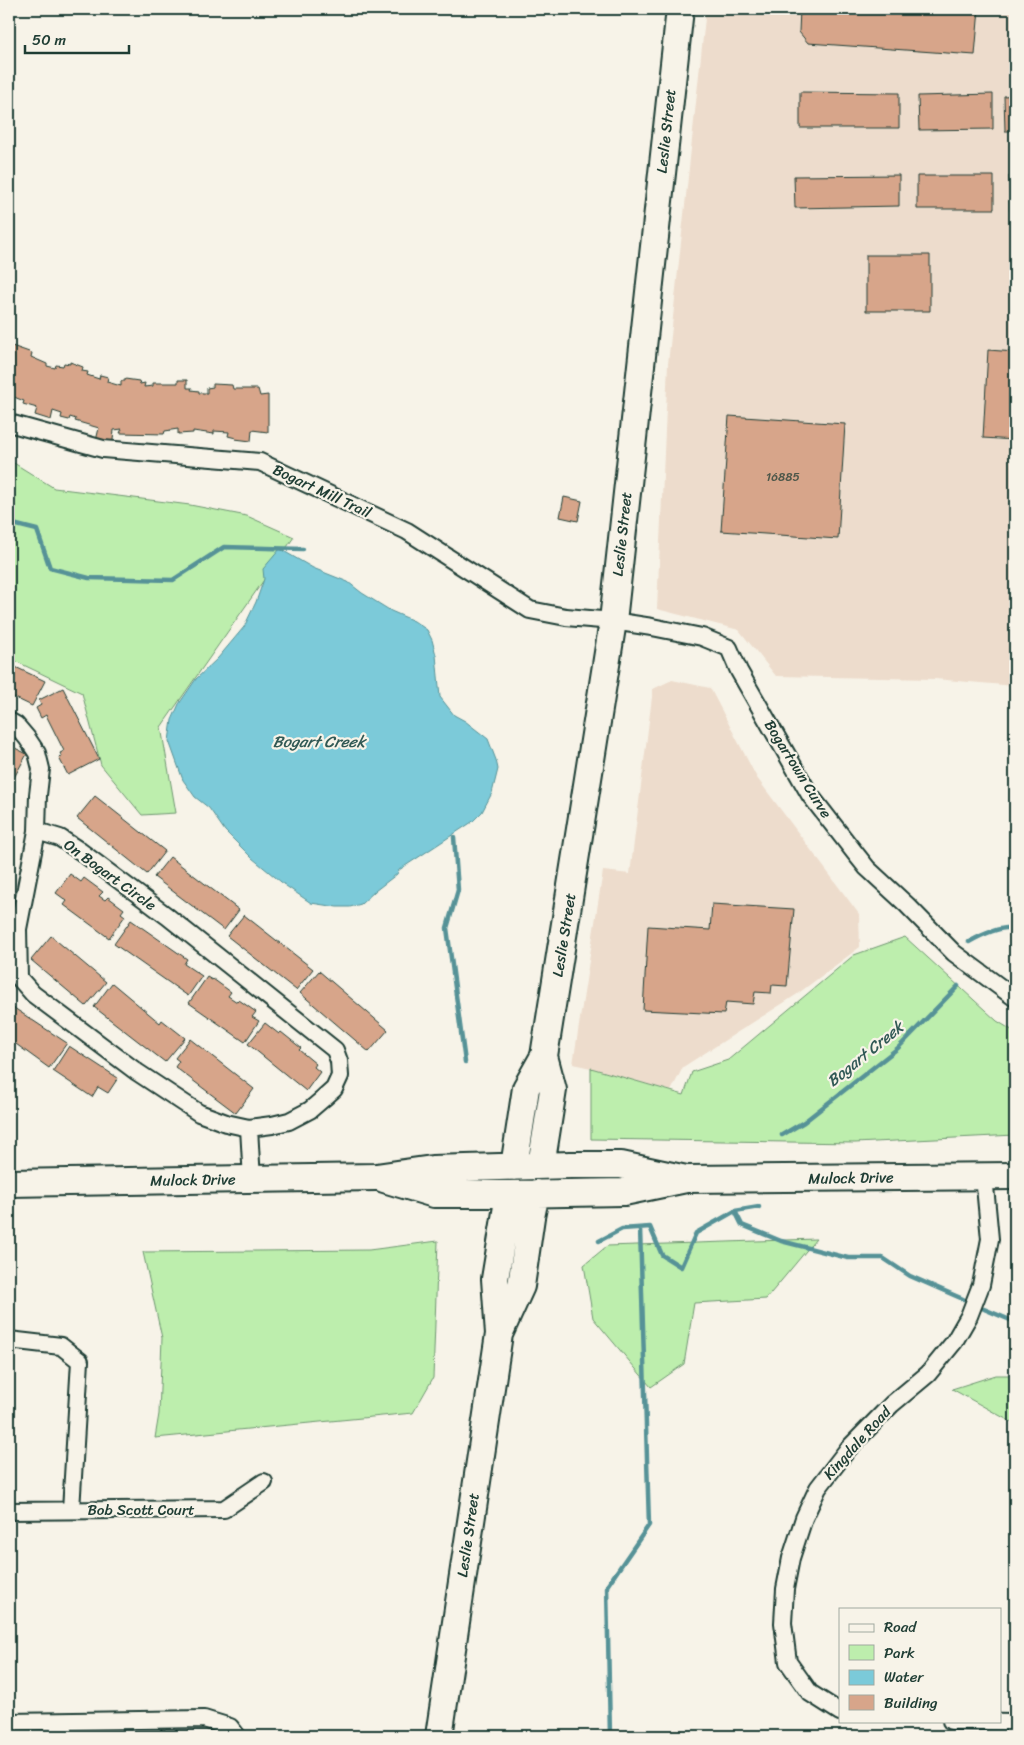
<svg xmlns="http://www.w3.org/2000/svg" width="1024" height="1745" viewBox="0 0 1024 1745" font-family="Sriracha,sans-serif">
  <rect width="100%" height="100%" fill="#f7f3e8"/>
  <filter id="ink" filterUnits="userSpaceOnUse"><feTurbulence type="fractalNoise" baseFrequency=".02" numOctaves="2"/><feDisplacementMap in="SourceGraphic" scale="10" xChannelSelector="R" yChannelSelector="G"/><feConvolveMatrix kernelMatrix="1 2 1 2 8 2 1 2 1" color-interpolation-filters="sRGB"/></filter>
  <g filter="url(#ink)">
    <path fill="#eddccc" d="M706,9H1015V686L935,679L776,676L739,630L657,609L668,364Z
      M672,680L710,688L757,778L859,914L860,947L796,995L683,1067L671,1091L591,1068L573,1064L603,871L630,874L653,689Z"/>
    <path fill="#bdeead" stroke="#6e9670" d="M9,460L54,488L190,505L247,516L294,537L161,727L176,813L142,815L101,765L82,693L9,658Z
      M905,937L997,1021L1015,1032V1135L855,1143L591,1139V1068L684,1095L692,1072L728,1060L854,955Z
      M816,1239L766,1299L694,1303L684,1364L651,1387L593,1318L584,1265L607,1246Z
      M438,1241L433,1378L413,1413L155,1438L159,1414L162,1338L143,1252L369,1250Z
      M996,1375H1015V1424L952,1389Z"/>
    <path fill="#7bcad9" stroke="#569297" d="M280,549L313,568L348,582L362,593L391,611L414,621L427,630L432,640L436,655L440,697L454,715L465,721L488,739L496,760L498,769L492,793L482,812L472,822L399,870L397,874L375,891L361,904L350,907H337L311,903L286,886L252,858L225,831L209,808L195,797L183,780L169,741L172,720L179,704L196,679L218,658L244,627L256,602L264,579L263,569Z"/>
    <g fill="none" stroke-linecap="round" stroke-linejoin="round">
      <path stroke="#569297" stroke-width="4.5" d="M9,523L37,530L50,568L89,578L173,580L224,547L303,549
        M454,837L458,890L447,928L465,1062
        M969,942C983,934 1000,926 1015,928
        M782,1135L804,1122L898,1048L958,986
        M735,1211L742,1225L781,1241L848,1258H883L910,1276L963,1299
        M599,1241L622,1229L650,1227L662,1255L681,1267L696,1233L735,1211L759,1207
        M984,1309L1015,1322
        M610,1736L607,1586L649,1525L640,1228"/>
    </g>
    <path fill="#d7a58a" stroke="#1f3d34" d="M800,9H979L975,55L808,43L799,32Z
      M800,92L899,93V128H800Z
      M993,94V129L919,130L918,96Z
      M1015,95V131H1005L1004,96Z
      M899,175V206L795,208L794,176Z
      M917,176H994V209H917Z
      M1009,176H1015V211H1010Z
      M866,255H930V311H866Z
      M12,346L32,353L31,357L47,364V366L55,368L56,365L63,366L64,363L70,364V362L83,367L82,371L88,372L87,375L99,379L100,375L108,377L107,382L121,386V381H125V379L139,381L140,384L145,383L144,387L153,386V383H178V380H187V388H192L191,390L199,391V393H207V388L213,387V384L232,385L233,389H258L260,396L268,395V432L252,430L251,441L235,439L236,438L228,436L229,432L214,431V434L193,431V433L178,434V429L165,431L164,434L120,433L122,429L114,430L112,450L95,445L99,428L75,421L76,419L70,417L69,420L61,418L62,414L53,411L51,420L35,415L37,408L23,404L24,401L9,395V350H10Z
      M988,350L1015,352V440L983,438Z
      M729,416L845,424L838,539L721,531Z
      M564,497L582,501L578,521L560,517Z
      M9,664L45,681L32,706L9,695Z
      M63,688L99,759L68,775L59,758L62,757L60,753L64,751L46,715L41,718L36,708L41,705L39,700Z
      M9,745L27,754L11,783L9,782Z
      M95,796L165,851L147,874L77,818Z
      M170,857L239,910L224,930L154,877Z
      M70,874L81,882L84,878L103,892L99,896L105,900L108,897L124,909L121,913L125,916L109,938L64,905L67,901L56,893Z
      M712,904L794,909L787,986L772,985L771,993L755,992L753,1004L726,1002L724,1014L643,1010L648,926L710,930Z
      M244,915L313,969L296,990L227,936Z
      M131,920L187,959L184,964L202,976L188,996L114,944Z
      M51,936L106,982L86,1006L31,960Z
      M319,971L388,1030L369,1052L300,993Z
      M207,977L212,980L213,979L231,992L228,996L237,1002L239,1000L256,1012L252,1017L259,1021L245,1042L189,1003Z
      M112,983L160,1023L162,1020L185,1038L165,1062L94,1007Z
      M14,1008L67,1043L49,1068L9,1039V1015Z
      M265,1023L279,1034L281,1032L301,1048L299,1050L316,1064L314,1067L320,1072L306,1091L248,1044Z
      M190,1039L254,1089L236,1113L175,1067L179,1061L175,1058Z
      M69,1046L118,1078L108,1093L98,1087L92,1097L53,1071Z"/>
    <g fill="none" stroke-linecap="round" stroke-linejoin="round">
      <g stroke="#1f3d34" stroke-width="20">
        <path id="street" d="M9,423L103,449L260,462L407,531L530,610L566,617L613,621L652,627L702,637L729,648L739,671L810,795L855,853L867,868L907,905L954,953L1015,998
          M9,721L16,725L27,738L37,753L41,769L38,795L37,831L18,929L19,978L33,994L137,1072L199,1113L226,1123L249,1128L272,1125L289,1121L310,1110L324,1098L334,1089L340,1076L339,1061L335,1050L167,916L80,851L60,838L37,831
          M249,1128L252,1180
          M9,1340L61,1346L80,1361L71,1510
          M9,1511L224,1509L264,1482
          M840,1712L810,1693L788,1662L783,1623L785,1589L791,1558L804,1518L818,1488L848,1449L892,1404L928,1374L954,1342L969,1316L981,1285L990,1239L984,1176
          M951,1721L1015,1722
          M9,1722L204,1719L230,1727L237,1736"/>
      </g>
      <g stroke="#1f3d34" stroke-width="30">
        <path id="primary" d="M541,1166L553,1090L544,1056
          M514,1167L526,1088L544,1056L613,621L680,9
          M384,1179L434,1194H509L624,1192L686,1179L1015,1176
          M9,1183L376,1177L432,1169L571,1165H621L686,1179
          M500,1332L521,1286L531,1217L536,1193
          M439,1736L499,1334L495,1279L509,1194"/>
      </g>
      <use href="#street" stroke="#f7f3e8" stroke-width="16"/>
      <use href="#primary" stroke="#f7f3e8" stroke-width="26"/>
    </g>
  </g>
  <g text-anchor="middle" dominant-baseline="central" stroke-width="4.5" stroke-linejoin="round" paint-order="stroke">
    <g font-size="12" fill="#4d574a">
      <text x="783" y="477">16885</text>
    </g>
    <g font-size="15" fill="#1f3d34" stroke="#f7f3e8">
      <text transform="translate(666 131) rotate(-84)">Leslie Street</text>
      <text transform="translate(322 491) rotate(25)">Bogart Mill Trail</text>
      <text transform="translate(622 534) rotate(-84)">Leslie Street</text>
      <text transform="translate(798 769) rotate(58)">Bogartown Curve</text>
      <text transform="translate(110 875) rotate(36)">On Bogart Circle</text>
      <text transform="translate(564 935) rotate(-81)">Leslie Street</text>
      <text transform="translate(851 1178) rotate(-1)">Mulock Drive</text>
      <text transform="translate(193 1180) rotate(-1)">Mulock Drive</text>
      <text transform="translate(857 1443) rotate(-48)">Kingdale Road</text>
      <text x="141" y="1510">Bob Scott Court</text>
      <text transform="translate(468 1535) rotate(-82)">Leslie Street</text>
    </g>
    <g font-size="16" font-style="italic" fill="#315955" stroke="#f7f3e8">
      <text x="319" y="741">Bogart Creek</text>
      <text transform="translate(865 1054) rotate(-39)">Bogart Creek</text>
    </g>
  </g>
  <rect width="1024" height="1745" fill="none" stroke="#f7f3e8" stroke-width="30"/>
  <rect x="15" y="15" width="994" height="1715" fill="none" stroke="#1f3d34" stroke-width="2" filter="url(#ink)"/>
  <rect x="839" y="1608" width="162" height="115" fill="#f7f3e8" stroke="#a1aaa0"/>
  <rect x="849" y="1624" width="25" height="8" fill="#f7f3e8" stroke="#a1aaa0"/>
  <text x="884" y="1632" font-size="15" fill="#1f3d34">Road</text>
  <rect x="849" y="1645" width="25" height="15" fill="#bdeead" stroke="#a1aaa0"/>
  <text x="884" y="1658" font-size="15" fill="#1f3d34">Park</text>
  <rect x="849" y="1670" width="25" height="15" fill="#7bcad9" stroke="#a1aaa0"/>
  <text x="884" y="1682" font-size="15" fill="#1f3d34">Water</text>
  <rect x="849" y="1695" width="25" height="15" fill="#d7a58a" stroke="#a1aaa0"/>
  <text x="884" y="1708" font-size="15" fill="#1f3d34">Building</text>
  <path d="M25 45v8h104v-8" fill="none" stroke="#1f3d34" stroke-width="2.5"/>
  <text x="32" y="45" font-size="15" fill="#1f3d34" stroke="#f7f3e8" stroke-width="4" paint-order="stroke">50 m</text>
</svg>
